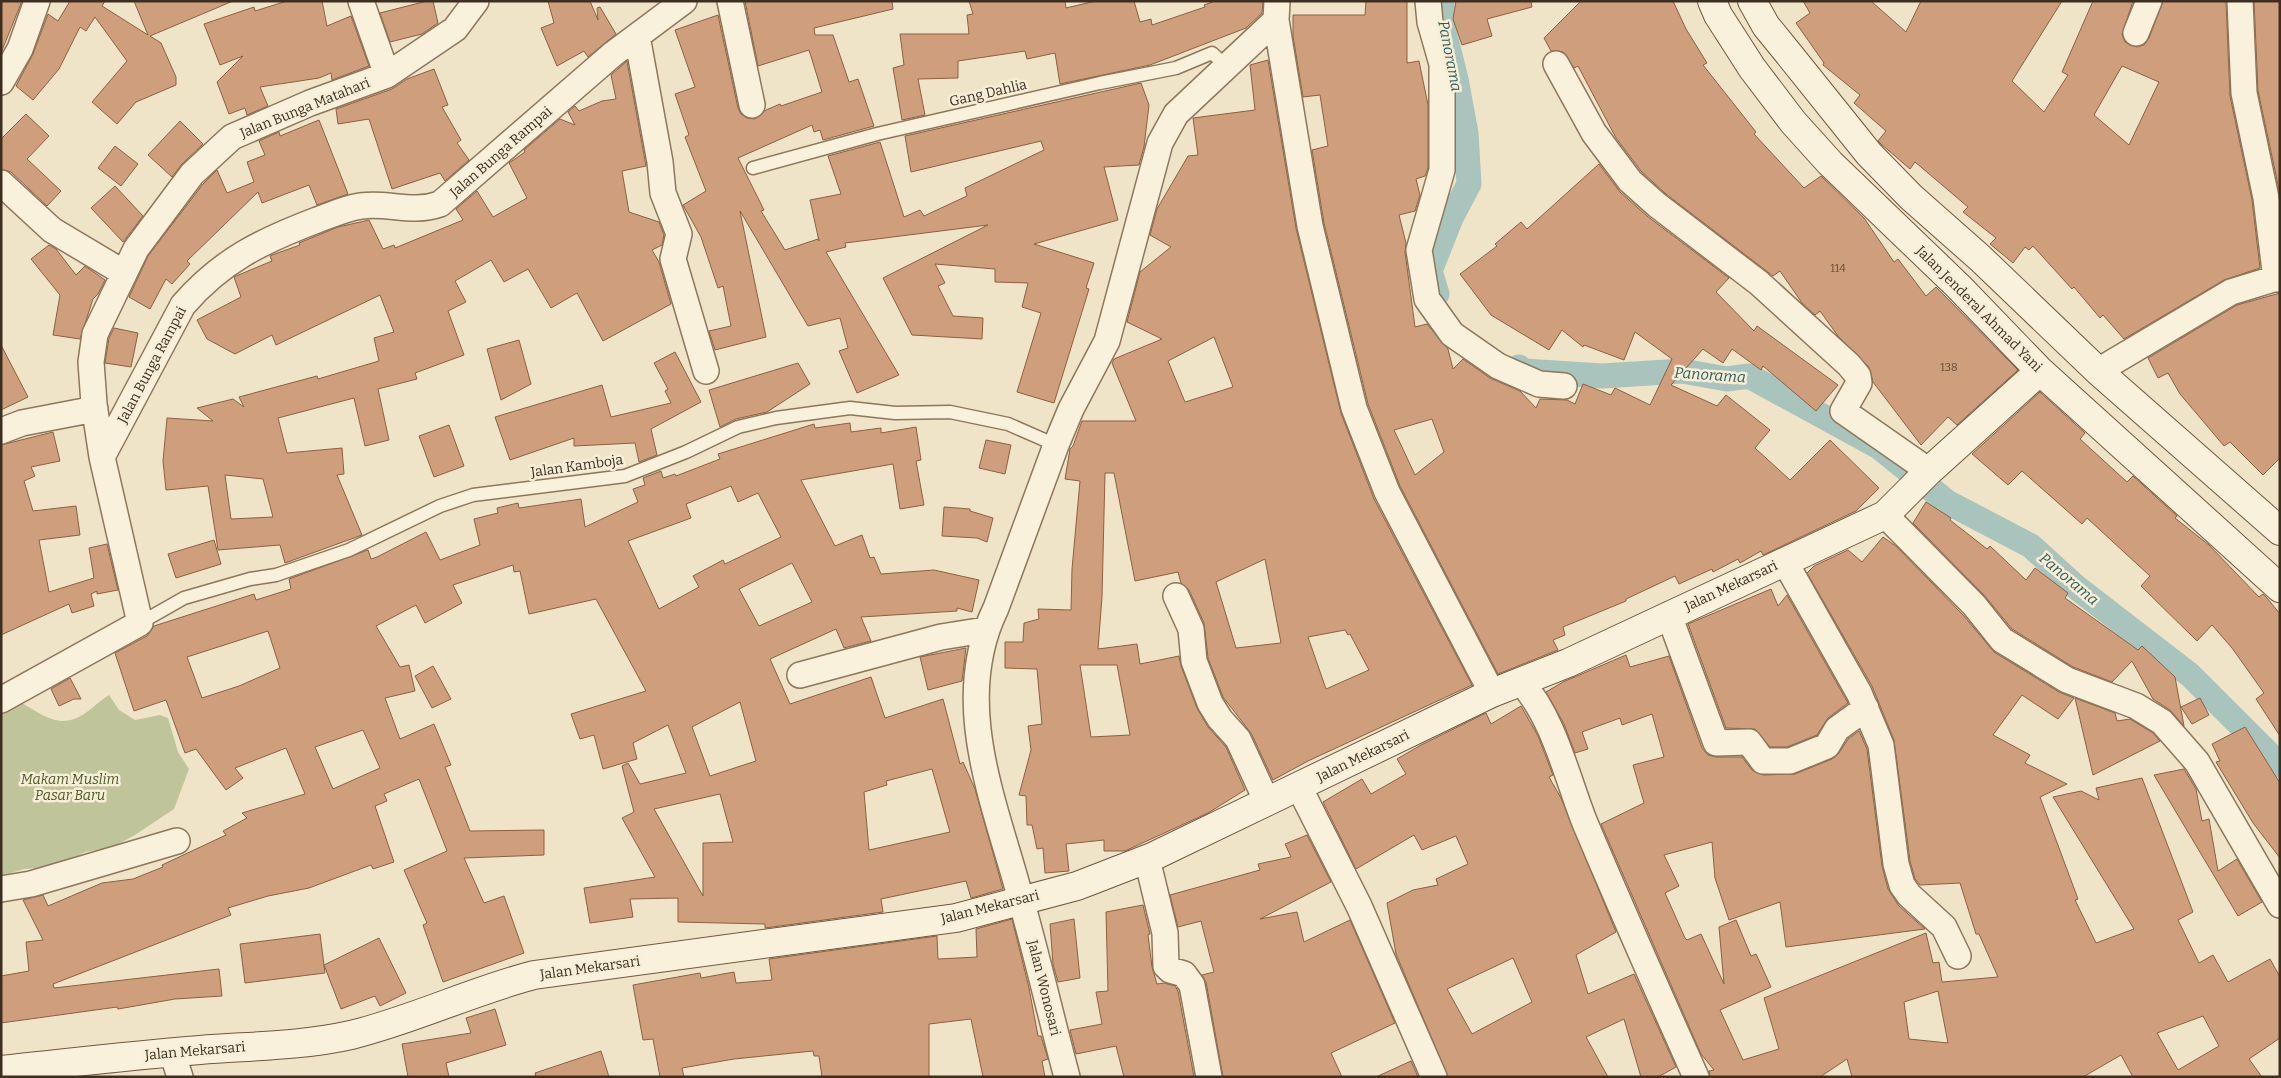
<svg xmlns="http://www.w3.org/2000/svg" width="2281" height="1078" viewBox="0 0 2281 1078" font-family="Bitter,serif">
  <rect width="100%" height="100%" fill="#f0e4c8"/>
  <path fill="#bfc49a" d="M109,695L119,710L135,720L160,715L168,718L178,752L189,769L174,809L135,835L113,847L85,852L58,866L24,869L1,876V698C26,696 46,729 74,719C87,715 97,702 109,695Z"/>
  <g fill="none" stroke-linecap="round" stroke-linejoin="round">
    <path stroke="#a9c4bc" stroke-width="25" d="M1437,294L1430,271L1451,218L1469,184L1466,133L1456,79L1442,23V1
      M1519,367L1524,371L1602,376L1682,371L1727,379L1749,376L1879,447L1947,502L2031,546L2076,587L2190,675L2280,765"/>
  </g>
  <path fill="#cf9f7d" stroke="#8d5f41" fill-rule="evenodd" d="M1,1H22L1,53Z
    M70,1H105L102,6L148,35L134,1H233L150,36L161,43L176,77V85L136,102L117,124L92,102L127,61L95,17L86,31L80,27L59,69L33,100L16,86L33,54L48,14L58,21Z
    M287,1H322L327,26L351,16L369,66L332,80L331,73L319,78L260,87L268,106L247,115L245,108L229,114L217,82L243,56L220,65L204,24L254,7L255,11Z
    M427,1H433L438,23L422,34L390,42L380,13Z
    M548,1H590L598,20L597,8L600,7L616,34L588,57L584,51L557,66L541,28L554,23Z
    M745,1H892L893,9L814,28L815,35H833L849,82L858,79L874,126L823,140L820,130L814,132L812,125L738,158L764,210L761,211L785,250L818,239L819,241L810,200L841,194L828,156L880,142L904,217L920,210L924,216L967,196L965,188L1044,150L1041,141L911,172L905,136L1141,83L1149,105L1144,147L1139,165L1104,167L1118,220L1034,244L1094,263L1086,288L1089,289L1054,403L1017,392L1041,313L1022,307L1028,283L995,282V269L935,264L945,283L938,286L953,316L983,318L982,339L912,335L883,278L988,225L845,243L846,247L826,252L899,375L857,393L839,351L848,348L840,318L808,326L740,211L766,337L715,350L709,331L731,326L723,286L718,288L701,237L683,205L706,191L685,137L689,135L675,94L695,87L675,30L718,15L738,108L741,114L747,118L755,119L766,110L780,104L781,106L822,92L809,50L758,66Z
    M969,1H1065L1066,8L1096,1H1134L1140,22L1151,19L1152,25L1205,7L1204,5L1215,1H1263L1262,13L1246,28L1150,65L1060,84L1055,53L1027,59L1025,51L958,61V78L918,79L925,115L902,120L893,68L904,65L900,34H969L967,15L973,14Z
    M1366,1H1407V63L1419,61L1428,105V168L1425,176L1416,179L1420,195L1415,211L1399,215L1406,243L1405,252L1415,327L1427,324L1448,349L1453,369L1463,359L1490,378L1520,391L1536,408L1540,399L1567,400L1575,404L1583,384L1611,395L1615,388L1650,405L1672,359L1635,332L1624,360L1584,345L1583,347L1562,330L1549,350L1491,315L1460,274L1497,246L1495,244L1521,222L1527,229L1599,164L1620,192L1647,216L1729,278L1716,292L1754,331L1757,326L1838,385L1816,411L1763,366L1761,370L1732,349L1723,363L1703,349L1671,385L1717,406L1726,395L1770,430L1755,448L1790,480L1830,440L1879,488L1856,511L1763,555L1761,551L1740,563L1738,559L1713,572L1712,569L1679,584L1675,576L1626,599V601L1563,627L1565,635L1553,640L1558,650L1498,674L1400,486L1368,404L1324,223L1312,150L1328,146L1320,95L1303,97L1293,36V15H1365ZM1432,419L1444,452L1415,475L1394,430Z
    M1456,1H1531L1532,7L1487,19L1492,36L1462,45L1453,19Z
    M1581,1H1673L1686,29L1707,63L1703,65L1756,132L1754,134L1804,188L1821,176L1864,218L1894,262L1898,259L1926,296L1936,287L2018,370L1957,425L1948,417L1921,445L1873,382L1869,367L1838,336L1820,311L1815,315L1802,303L1780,271L1773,276L1666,194L1641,171L1616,138L1578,66L1574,68L1563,52L1551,51L1544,38Z
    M1803,1H1871L1906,32L1921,1H2062L2012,81L2044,112L2068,75L2062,72L2093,1H2133L2122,34L2125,42L2137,47L2144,45L2149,38L2163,1H2226L2230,96L2252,200L2260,268L2224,280L2124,339L2103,315L2100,318L2074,287L2072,289L2033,246L2029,250L2025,247L2013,263L1990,244L1996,238L1963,212L1968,207L1915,162L1910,169L1881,144L1878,141L1886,131L1854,103L1860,95L1823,65L1824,63L1796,23L1810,13ZM2122,66L2159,82L2129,145L2094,115Z
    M2254,1H2280V194L2258,91Z
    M1268,60L1296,228L1341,413L1374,499L1472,685L1308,761L1273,780L1251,733L1223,697L1208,658L1204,623L1189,590L1181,583L1178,572L1135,581L1114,473H1105L1102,597L1098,649L1137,644L1140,664L1179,656L1181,666L1197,708L1208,727L1226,747L1245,790L1208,813L1125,851H1104V840L1066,844L1069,871L1045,873L1043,848L1037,849L1032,825H1027L1026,796L1019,795L1031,750L1028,726L1042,724L1037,669L1005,668V642H1023L1024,623L1039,619L1038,609L1071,610L1072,569L1080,481L1065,479L1070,449L1073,446L1082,421H1136L1112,363L1114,359L1162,339L1127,322L1140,272L1171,247L1150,235L1157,209L1188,156L1198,155L1193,118L1255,110L1250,65ZM1214,337L1233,387L1185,402L1168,361ZM1265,559L1281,643L1236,648L1216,582ZM1345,630L1348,635L1350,634L1369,670L1326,689L1308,637ZM1080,665H1117L1130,735L1091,737Z
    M627,61L646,166L622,171L629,212L659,222L664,235L662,245L652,250L659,262L671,304L603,341L577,293L551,308L528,269L504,282L491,260L455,281L466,302L448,311L464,355L415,373L417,379L378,389L389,440L365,446L354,398L278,418L287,453L342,448L344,474L337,475L362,535L285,563L280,545L218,550L208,486L166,490L163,461L167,418L213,421L197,408L233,399L244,407L239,397L317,376L318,379L379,361L374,338L394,332L380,295L276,345L272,335L235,354L207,339L197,320L241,297L234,277L236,276L272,261L270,256L272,255L300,245L299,243L338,227L369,220L383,249L394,245L395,248L463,220L456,209L477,191L493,217L527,198L509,163L525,152L524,150L560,119L575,125L568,112L575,106L579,111L602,101L616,99L611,75ZM225,475L263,479L273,517L231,519Z
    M434,69L448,105L442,107L461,140L457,143L469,160L445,181L440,173L392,189L369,119L338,124L336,109L392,89L407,79Z
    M26,114L49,136L27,159L61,191L47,206L11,172L1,169V139Z
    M319,120L348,194L317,205L309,185L262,203L258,192L187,261L190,264L172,284L166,279L150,309L129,297L148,256L203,184L217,170L227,193L254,182L247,162L265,155L259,141L279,132L280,136Z
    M180,121L203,144L182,164L172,177L148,155Z
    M115,146L138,164L121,186L98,168Z
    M115,186L143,216L123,242L91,208Z
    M49,245L56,249L76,275L85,266L105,280L98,294L93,299L80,339L53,335L60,295L31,259Z
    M2280,293V458L2263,475L2230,442L2224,446L2180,394L2168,373L2158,378L2148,358L2237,305Z
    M114,328L138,333L131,367L105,363L109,338Z
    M519,340L531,384L501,400L487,349Z
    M1,345L28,397L1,410Z
    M675,352L701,402L651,429L657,455L639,462L635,443L574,446V438L510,460L495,417L602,385L611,417L671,403L665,391L668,389L654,363Z
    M798,363L810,384L767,412L736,419L720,427L709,390Z
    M2040,392L2085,433L2080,439L2127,482L2133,476L2177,516L2175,518L2209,545L2259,597L2263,594L2267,598L2280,614V736L2256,699L2264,693L2232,648L2212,625L2197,641L2141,586L2150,576L2087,518L2082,524L2022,471L2008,485L1972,454Z
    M850,423L851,432L881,428V433L916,427L921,460L916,461L924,505L900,509L893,464L801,480L835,546L862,535L870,558L874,557L881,574L934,570L979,580L972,612L957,608V611L861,617L871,641L844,648L836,629L770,659L790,704L871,677L885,718L943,699L960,764L963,762L975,789L1003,889L971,898L966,881L881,899L883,912L765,928V924L678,922V898L630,899L633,917L590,923L584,888L655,877L622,818L634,812L622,766L628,763L640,784L686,773L668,725L633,743L637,759L603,769L594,735L580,739L571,714L646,691L596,599L529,614L520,571L514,572L513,565L453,585L462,603L425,623L416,605L376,626L400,667L409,665L415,691L385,698L400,739L434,724L451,765L445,767L470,831L544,830V855L464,858L484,903L504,896L524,953L443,982L423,925L427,923L404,870L447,851L419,779L384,794L387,801L375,806L394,862L373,869L371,865L309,888L268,896L228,908L231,915L53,984L54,988L219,969L222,996L175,999L118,1009L117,1007L1,1023V976L29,971L26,942L43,940L23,900L43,895L48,906L102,883L133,879L163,867L162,865L226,835L223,831L247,818L242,813L305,794L286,748L235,768L243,778L226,790L196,749L185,753L166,700L134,711L115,653L147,636L154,626L254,594L256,600L291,589L289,579L368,550L371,559L377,557L426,532L440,560L480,545L474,519L498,513L497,508L518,503L519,508L581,499L585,527L638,502L633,489L645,485L643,478L661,471L663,478L675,474L676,476L720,459L718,454L814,424L815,428ZM731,486L738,502L758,493L781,537L725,564L723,560L693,576L699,587L659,609L628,541L691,518L686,504ZM792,563L812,602L759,626L739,589ZM268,631L280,668L239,686L202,698L187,657ZM740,702L756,761L710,776L692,727ZM363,730L380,768L333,789L315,747ZM932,769L950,832L869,850L864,792L887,785L886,781ZM720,794L733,842L703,843V896L654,809Z
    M449,425L464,466L434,477L419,436Z
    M53,432L60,461L31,467L35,476L24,481L33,511L76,506L80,535L39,540L49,592L94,578L89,548L107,544L118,590L97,594V591L91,594L94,606L72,613L69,604L1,635V445Z
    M986,440L1011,445L1005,474L979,468Z
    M1926,502L1951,518L1950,520L1987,549L1990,546L2026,580L2035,568L2068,593L2065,598L2138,650L2142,646L2175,677L2184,726L2170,710L2153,699L2132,661L2112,682L2073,667L2012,629L1984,595L1913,523Z
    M944,507L970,509V511L993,518L987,542L977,538L942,536Z
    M1883,537L1897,547L1963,615L1994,652L2059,692L2074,698L2058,719L2022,695L1993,735L2030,755L2025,763L2067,784L2040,797L2078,899L2075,900L2096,943L2134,929L2053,797L2081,791L2099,800L2096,788L2142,778L2193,912L2178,920L2199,963L2213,955L2228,982L2270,959L2280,977V1038L2249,1059L2262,1077H2133L2121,1055L2083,1077H1852L1847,1059L1820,1077H1710L1709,1071L1714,1070L1701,1054L1601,824L1644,803L1633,765L1664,757L1652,714L1622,725L1620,718L1582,732L1588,749L1575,753L1564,724L1546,692L1563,682L1626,655L1630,667L1669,656L1702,748L1708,755L1716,757H1742L1752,770L1763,775L1795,774L1832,759L1839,753L1848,739L1859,731L1867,749L1882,866L1888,889L1899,906L1925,929L1786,947L1780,902L1729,920L1715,878L1712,842L1664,855L1679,886L1665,893L1685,938L1687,940L1701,934L1724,984L1719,927L1736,920L1751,956L1756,954L1771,987L1720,1010L1743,1060L1779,1049L1764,998L1926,933L1933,963L1939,962L1942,982L1998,977L1979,934H1976L1960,883L1920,885L1915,879L1910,861L1894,740L1872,686L1807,573L1814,566L1848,550L1862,562ZM1938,991L1948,1043L1909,1039L1904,1002ZM2203,1016L2219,1046L2178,1070L2157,1033Z
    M214,540L221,564L176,578L168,554Z
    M1771,589L1778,606L1787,595L1848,703L1828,718L1817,735L1787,747H1770L1755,729L1726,728L1688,624Z
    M966,648L962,681L928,690L920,657Z
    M433,666L451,699L432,708L415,676Z
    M70,678L81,699H74L59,706L51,689Z
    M2075,698L2115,713L2117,721L2130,719L2153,733L2160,741L2093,775Z
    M2200,698L2209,715L2192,724L2181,707Z
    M1521,706L1538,736L1553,775L1549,777L1561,798L1616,932L1576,955L1588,994L1634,974L1676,1067L1658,1077H1641L1624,1019L1586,1037L1608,1077H1448L1396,954L1387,903L1413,890L1438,885L1436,879L1468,864L1456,836L1422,850L1414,835L1356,869L1323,802L1362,779L1371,794L1406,774L1397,759L1421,745L1486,713L1491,724ZM1513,958L1532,1002L1472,1034L1447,989Z
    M2245,727L2280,783V858L2253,823L2216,762L2220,761L2212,744Z
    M2184,769L2196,789L2202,821L2209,819L2218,871L2237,859L2262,902L2238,916L2154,775Z
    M1307,835L1331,882L1260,919L1297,912L1304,942L1350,920L1395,1023L1331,1053L1342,1077H1223L1206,982L1202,975L1214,972L1201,921L1178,927L1170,895L1260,870L1258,864L1291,857L1285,844Z
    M1143,905L1150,934L1148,935L1152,967L1157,984L1164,983L1175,986L1178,991L1194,1077H1124L1116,1046L1076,1054L1070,1030L1102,1024L1096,992L1108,991L1106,912Z
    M1012,919L1029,988L1038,1036H1041L1048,1059L1042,1061L1045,1077H983L971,1019L929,1024V1077H822L819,1056H814L813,1051L734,1059L682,1068L684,1077H660L653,1039L643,1040L633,985L700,973L701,978L734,972L736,983L772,980L769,959L937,936L938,959L977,957L976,929Z
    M1074,919L1080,978L1058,982L1053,964L1050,924Z
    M320,934L325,973L245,983L240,944Z
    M379,938L406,993L380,1006L375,996L341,1009L324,965Z
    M495,1009L506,1045L446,1063L449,1077H408L402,1044L471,1033L466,1018Z
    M601,1051L609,1077H536L535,1073Z
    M1411,1061L1418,1077H1376Z"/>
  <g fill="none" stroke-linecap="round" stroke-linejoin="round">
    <g stroke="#8d765c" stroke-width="15">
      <path id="lane" d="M753,168L877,134L1100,83L1176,68L1212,53L1225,65
        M140,623L184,598L250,579L276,575L349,550L440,506L473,495L625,476L686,452L738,427L776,418L850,408L895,413L950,412L1008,424L1056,445"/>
    </g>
    <g stroke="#8d765c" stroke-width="28">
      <path id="street" d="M361,1L387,75
        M730,1L752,105
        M1277,1L1276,20L1310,226L1354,408L1387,492L1492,693
        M1428,1L1430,22L1442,64V170L1419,250L1427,299L1452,334L1498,366L1539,384L1564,386
        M2240,1L2244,93L2266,198L2276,279
        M2136,33L2149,1
        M637,36L660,162L663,193L679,234L673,259L706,371
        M1556,64L1594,133L1630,181L1657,205L1759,283L1849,365L1858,376L1859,383L1843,411L1929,471
        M1,82L20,49L37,1
        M1,183L52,230L124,273
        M2098,371L2231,292L2280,277
        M1,431L22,423L95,409
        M102,457L183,305C222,260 262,241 317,220C331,215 346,208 361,206C389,202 411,214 440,204L613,54L684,1
        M1885,515L1974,605L2002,640L2067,680L2136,706L2162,722L2197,762L2280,905
        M1785,562L1859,693L1881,745L1896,864L1902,885L1909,895L1944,927L1958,956
        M1176,596L1191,629L1194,661L1210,703L1220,719L1238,739L1267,802
        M1669,615L1716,743L1749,742L1763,761H1790L1827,746L1837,729L1866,708
        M800,675L941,637L985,630
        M1521,682C1554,718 1567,778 1585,823C1621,908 1658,992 1696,1077
        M1,700L140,623L102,457L94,404L91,362L95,334L136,249L192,174L232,137L310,103L387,75L455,29L476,1
        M1299,787L1359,906L1434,1077
        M1147,859L1165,933L1166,966L1170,970L1184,974L1192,985L1209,1077
        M1,889L31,884L177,841
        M172,1052L180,1077
        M1067,1077C1051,1017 1037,956 1020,896C995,803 950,702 996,608L1056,445L1071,409L1107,341L1160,143L1176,114L1276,20"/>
    </g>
    <g stroke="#6f573f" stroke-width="30">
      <path id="secondary" d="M1712,1L1718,15L1752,68L1793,122L1830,163L1959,287L2040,371L2280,588
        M1752,1L1766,26L1788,53L1869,154L1911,197L1980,258L2098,371L2280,531
        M1,1070C68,1063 134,1055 200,1050C250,1046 302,1046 351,1035C413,1020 472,991 534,975L956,918L1077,886L1152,857L1492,693L1568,663L1885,515L1929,471L2040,371"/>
    </g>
    <use href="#lane" stroke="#faf1dc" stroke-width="12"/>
    <use href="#street" stroke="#faf1dc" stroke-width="25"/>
    <use href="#secondary" stroke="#faf1dc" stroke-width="28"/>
  </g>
  <g text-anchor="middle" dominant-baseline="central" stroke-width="5" stroke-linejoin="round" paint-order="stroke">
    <g font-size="11" fill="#624a37">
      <text x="1838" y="268">114</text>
      <text x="1949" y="367">138</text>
    </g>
    <g font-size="14" fill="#3d2e20" stroke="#f7eed8">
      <text transform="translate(988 93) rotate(-13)">Gang Dahlia</text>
      <text transform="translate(305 108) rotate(-22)">Jalan Bunga Matahari</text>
      <text transform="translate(501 152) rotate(-41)">Jalan Bunga Rampai</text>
      <text transform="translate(1979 309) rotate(45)">Jalan Jenderal Ahmad Yani</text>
      <text transform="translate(152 365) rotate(-62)">Jalan Bunga Rampai</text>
      <text transform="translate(577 466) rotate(-8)">Jalan Kamboja</text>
      <text transform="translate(1731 586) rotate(-25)">Jalan Mekarsari</text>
      <text transform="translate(1363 756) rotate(-26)">Jalan Mekarsari</text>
      <text transform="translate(990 907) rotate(-14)">Jalan Mekarsari</text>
      <text transform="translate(590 968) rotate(-8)">Jalan Mekarsari</text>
      <text transform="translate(1044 988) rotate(76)">Jalan Wonosari</text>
      <text transform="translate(195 1051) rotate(-5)">Jalan Mekarsari</text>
    </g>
    <g font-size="14" font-style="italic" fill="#4d5a26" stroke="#f7eed8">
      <text x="70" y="779">Makam Muslim<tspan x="70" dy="16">Pasar Baru</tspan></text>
    </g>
    <g font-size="15" font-style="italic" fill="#2f5d5a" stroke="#f7eed8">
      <text transform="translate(1450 56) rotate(79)">Panorama</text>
      <text transform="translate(1710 375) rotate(4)">Panorama</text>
      <text transform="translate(2069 579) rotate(40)">Panorama</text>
    </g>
  </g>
  <rect width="2281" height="1078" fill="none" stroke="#3d2e20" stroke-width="5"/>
</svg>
